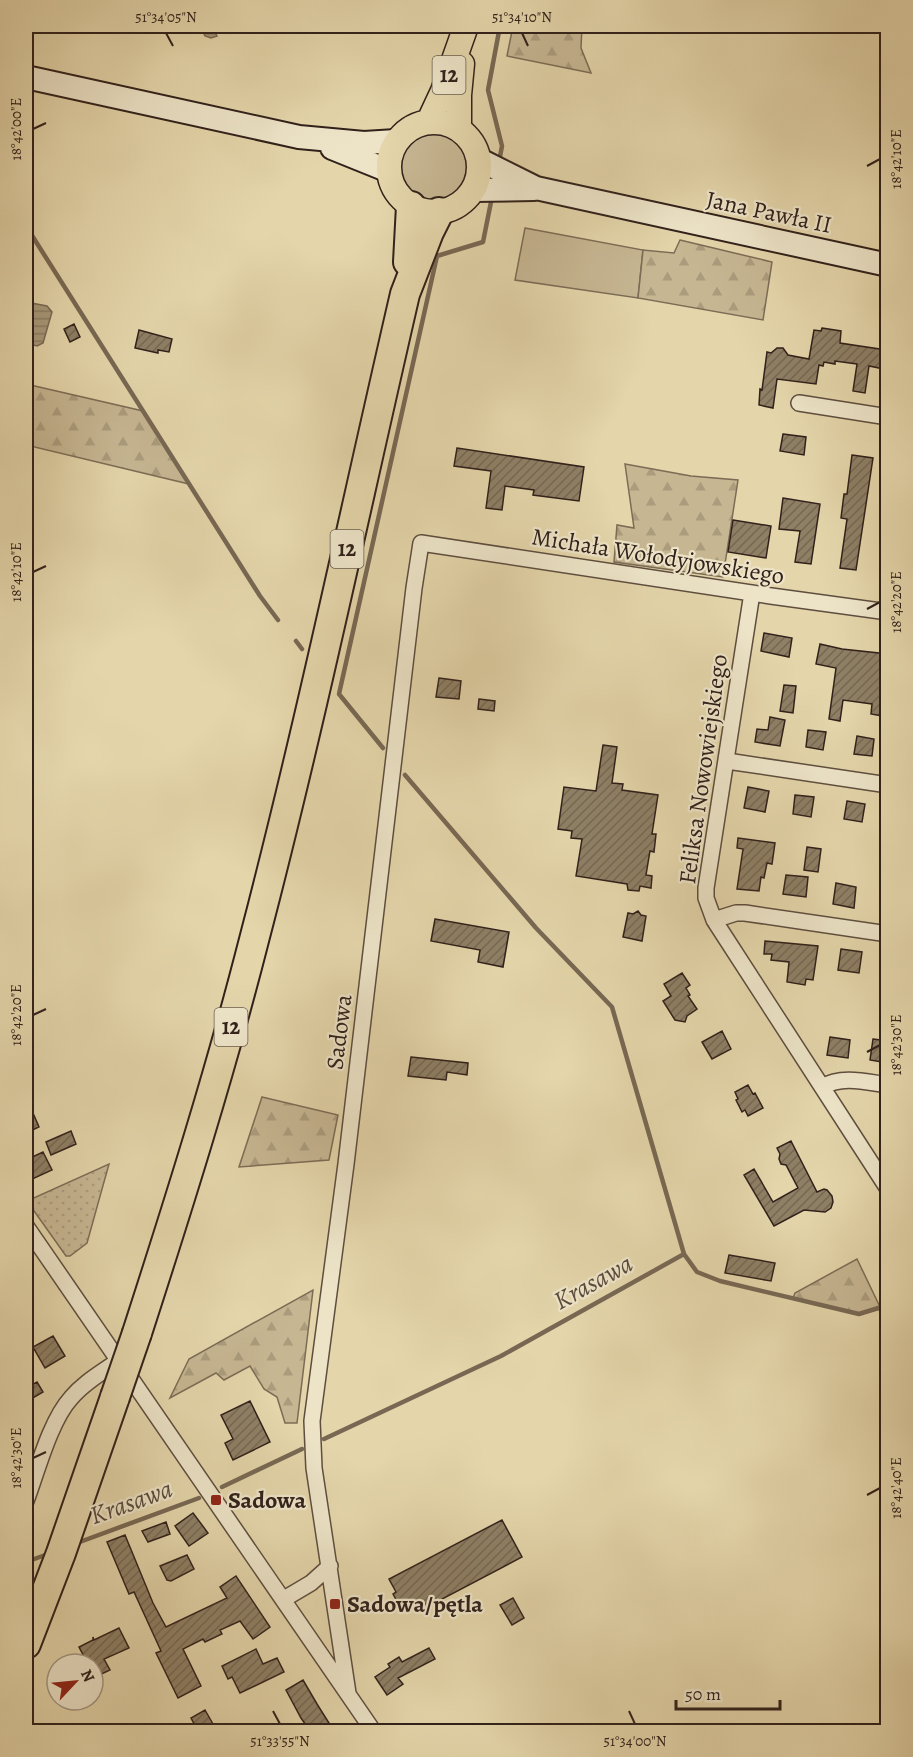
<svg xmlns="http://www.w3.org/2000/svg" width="913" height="1757" viewBox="0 0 913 1757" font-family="Alegreya,serif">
  <defs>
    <pattern id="forest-firs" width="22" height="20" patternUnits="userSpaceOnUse" patternTransform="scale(1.5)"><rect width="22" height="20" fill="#c6b692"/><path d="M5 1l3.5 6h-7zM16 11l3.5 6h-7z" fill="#ab9c7d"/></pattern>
    <pattern id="park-dots" width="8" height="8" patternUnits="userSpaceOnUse" patternTransform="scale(1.5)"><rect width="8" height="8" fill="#c6b692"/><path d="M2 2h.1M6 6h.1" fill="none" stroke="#ab9c7d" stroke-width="1.8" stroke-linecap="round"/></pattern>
    <pattern id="water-rules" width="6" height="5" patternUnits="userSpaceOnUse" patternTransform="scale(1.5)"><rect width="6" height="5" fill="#a79879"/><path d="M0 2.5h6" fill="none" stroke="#897c62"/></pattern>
    <pattern id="building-hatch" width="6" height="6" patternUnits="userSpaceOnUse" patternTransform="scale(1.5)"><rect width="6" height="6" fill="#8e7f65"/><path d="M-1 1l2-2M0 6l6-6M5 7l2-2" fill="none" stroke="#756852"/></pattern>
  </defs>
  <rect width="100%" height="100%" fill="#e4d5aa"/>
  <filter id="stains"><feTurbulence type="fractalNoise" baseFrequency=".00333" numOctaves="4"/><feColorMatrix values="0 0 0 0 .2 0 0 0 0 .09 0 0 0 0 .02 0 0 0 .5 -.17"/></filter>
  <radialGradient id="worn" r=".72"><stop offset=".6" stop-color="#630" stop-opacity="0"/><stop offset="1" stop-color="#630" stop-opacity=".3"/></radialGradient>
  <path fill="#c6b692" stroke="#7c6c56" stroke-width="1.5" d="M398 166a37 37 0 1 1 74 0a37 37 0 1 1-74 0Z
    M525,228L643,250L638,298L515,280Z"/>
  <path fill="url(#forest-firs)" stroke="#7c6c56" stroke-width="1.5" d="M513,26H582L581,48L591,73L507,56Z
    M680,240L772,262L763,320L638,298L643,250L674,253Z
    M26,384L143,411L189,484L26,445Z
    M625,464L691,476L738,480L723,577L614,562L617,525L634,528Z
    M262,1097L338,1115L329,1160L239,1167Z
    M857,1259L881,1309L859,1314L793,1298L795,1293Z
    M313,1290L297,1423H285L277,1397L264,1389L250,1366L224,1380L216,1373L170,1398L189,1359Z"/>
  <path fill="url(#park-dots)" stroke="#7c6c56" stroke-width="1.5" d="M109,1164L87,1243L70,1256H66L27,1201Z"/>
  <path fill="url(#water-rules)" stroke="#786853" stroke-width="1.5" d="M200,26H212L217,36L211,38L205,36Z
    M26,302L47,306L52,312L43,343L37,346L26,343Z"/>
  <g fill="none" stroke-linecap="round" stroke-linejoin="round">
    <path stroke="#786853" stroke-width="4.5" d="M499,162L502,146L488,90L500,26
      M26,226L260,596L278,620
      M296,641L302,649
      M383,748L339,694L437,256L483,242L492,197
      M405,775L536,928L612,1007L684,1254L697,1272L720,1281L859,1314L888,1305
      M324,1439L501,1356L684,1254
      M222,1487L302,1449
      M77,1543L199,1498
      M26,1562L48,1554"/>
  </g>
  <path fill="url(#building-hatch)" stroke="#31211b" stroke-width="1.5" d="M74,324L80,337L70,342L64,329Z
    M822,328L841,331L840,343L886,350L884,369L869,366L865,393L853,391L857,364L835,361V364L824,362L823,366L819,365L816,384L777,379L773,408L759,405L760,389L762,390L767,352L771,353L777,348H783L788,355L809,359L814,330L821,331Z
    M139,330L172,339L169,352L158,350V353L135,348Z
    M783,434L806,437L804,455L780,451Z
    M457,448L584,467L579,501L533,495L534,490L505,486L502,510L486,508L491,471L454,466Z
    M852,455L873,458L856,570L840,568L847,519L841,518L844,494H847Z
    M783,498L820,504L811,564L795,562L800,531L779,529Z
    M733,520L771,526L766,558L728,552Z
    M764,633L792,638L789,657L761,651Z
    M820,644L842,649L888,654L883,689L888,690V717L871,714L872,704L843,700L840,721L829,719L836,668L816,664Z
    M439,678L461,681L459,699L436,697Z
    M784,685L796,686L793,713L780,711Z
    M479,699L495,701L494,711L478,709Z
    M770,717L785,720L780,746L755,742L757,729L768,730Z
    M808,730L826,732L823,750L806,747Z
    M857,736L874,739L872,756L854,754Z
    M603,745L617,747L612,783L623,784L622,790L658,795L652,834H656L654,852L650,851L646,875L652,876L651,888L640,886L639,891L628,890L627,884L576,876L582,839L571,838L572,831L558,829L564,787L596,791Z
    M748,787L769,791L765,812L744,808Z
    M795,795L814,797L811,817L793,814Z
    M847,801L865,804L862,822L844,819Z
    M738,838L775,843L772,864L767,863L764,878L761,877L759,891L737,889L743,849L737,848Z
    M807,847L821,849L818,872L804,870Z
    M786,875L808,877L806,897L783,894Z
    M836,883L856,887L854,908L833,904Z
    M638,911L641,915L646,916L642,941L623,937L628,913L633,914Z
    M435,919L509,932L503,967L478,962L480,950L431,941Z
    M765,941L818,946L813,980L806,979L805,985L787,982L789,962L771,960L772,954H764Z
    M841,949L862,952L859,973L838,970Z
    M682,973L690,985L686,988L690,995L688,996L697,1009L687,1016L685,1022L675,1020L663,1001L671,996L664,984Z
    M722,1031L731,1049L712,1059L702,1042Z
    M830,1037L850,1040L848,1058L827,1055Z
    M873,1039L888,1041V1063L870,1060Z
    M411,1057L468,1063L467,1075L447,1072L446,1080L408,1076Z
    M748,1085L753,1094L755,1093L763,1108L748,1116L745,1110L742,1112L736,1100L738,1099L735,1092Z
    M26,1097L39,1127L26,1133Z
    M71,1131L76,1144L51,1155L46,1142Z
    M791,1141L817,1192L824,1189L827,1190L832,1196L833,1202L831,1208L825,1212L804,1210L774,1226L744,1175L754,1169L773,1202L798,1188L786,1165L781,1164L779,1159L780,1154L777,1148Z
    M43,1152L52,1170L30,1180L26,1172V1160Z
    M729,1255L775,1263L771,1281L725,1273Z
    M53,1336L65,1356L45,1368L33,1347Z
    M37,1382L43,1392L26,1402V1388Z
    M250,1401L270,1442L233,1460L225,1443L233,1439L221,1415Z
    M193,1513L208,1533L189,1546L175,1526Z
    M502,1520L522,1557L427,1607L425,1603L406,1612L404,1607L401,1608L393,1594L396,1592L389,1579Z
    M166,1522L170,1534L148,1542L142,1531Z
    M125,1535L153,1603L166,1627L227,1598L220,1587L236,1576L270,1627L253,1639L240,1621L220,1630L222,1634L205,1642L203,1639L183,1649L201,1686L178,1698L156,1653L161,1651L134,1592L129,1594L107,1542Z
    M187,1555L194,1569L171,1581L167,1580L160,1566Z
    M513,1598L524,1618L512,1625L500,1605Z
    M119,1628L129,1648L104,1659L110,1670L93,1678V1664H88L79,1647L93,1640V1637L94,1640Z
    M429,1648L435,1659L398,1678L403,1684L387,1695L375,1677L390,1667L388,1664L399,1657L402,1662Z
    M256,1649L263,1664L277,1658L284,1672L240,1693L232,1677L228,1679L222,1666Z
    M303,1680L317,1704L334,1731H310L301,1718L286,1690Z
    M205,1710L217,1731H198L191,1718Z"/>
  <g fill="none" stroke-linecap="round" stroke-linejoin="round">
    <g stroke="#5e4e3f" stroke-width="18">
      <path id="street" d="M799,403L888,417
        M752,593L706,888V898L714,920L888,1189
        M727,761L888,785
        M714,920L736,913H745L888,934
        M822,1087C842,1075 866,1082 888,1085
        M26,1226L374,1732
        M26,1501C37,1472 50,1421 71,1398C84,1382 103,1372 119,1360
        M284,1599L311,1583L330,1566
        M348,1693L314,1468L312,1421L346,1164L414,588L421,543L771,596L888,612"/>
    </g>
    <g stroke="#31211b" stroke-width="26">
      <path id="secondary" d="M26,77L299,137L364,143L396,141
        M332,148L389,171
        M480,160L536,188L888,265
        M474,190L534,189"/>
    </g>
    <g stroke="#31211b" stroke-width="27">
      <path id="primary" d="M429,121L443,91L466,26
        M389 167a45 45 0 1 1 90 0a45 45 0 1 1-90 0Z
        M459,128V95L462,64"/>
    </g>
    <g stroke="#31211b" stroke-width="32">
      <path id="highway" d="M408,262L411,206
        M137,1333C179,1203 220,1073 254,940C310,726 355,510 405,294L429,232L439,212
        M26,1644L61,1553L115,1397"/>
    </g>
    <use href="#street" stroke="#ede4c8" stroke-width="15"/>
    <use href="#secondary" stroke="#ede4c8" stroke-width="22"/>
    <use href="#primary" stroke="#e4d5aa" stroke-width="24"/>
    <use href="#highway" stroke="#e4d5aa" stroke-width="28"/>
    <g stroke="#31211b" stroke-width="32" stroke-linecap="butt">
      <path id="highway-bridge" d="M115,1397L137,1333"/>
    </g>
    <use href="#highway-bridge" stroke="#e4d5aa" stroke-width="28"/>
  </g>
  <path fill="none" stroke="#31211b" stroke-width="2" d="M166,33L173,46M522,33L528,46M33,129L46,123M867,166L880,159M33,572L46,566M867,609L880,602M33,1015L46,1009M867,1052L880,1045M33,1458L46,1452M867,1495L880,1488M273,1711L280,1724M629,1711L635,1724"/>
  <g fill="#8f2418" stroke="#ede4c8" stroke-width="2">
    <rect x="210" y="1494" width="12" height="12" rx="3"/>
    <rect x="329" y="1598" width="12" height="12" rx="3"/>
  </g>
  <g text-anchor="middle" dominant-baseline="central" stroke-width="4.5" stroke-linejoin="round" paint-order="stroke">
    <g fill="#ede4c8" stroke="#695c4f" stroke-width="1.5">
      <rect x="432.5" y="56" width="33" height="38" rx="4.5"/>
      <rect x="330.5" y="530" width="33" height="38" rx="4.5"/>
      <rect x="214.5" y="1008" width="33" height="38" rx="4.5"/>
    </g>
    <g font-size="22" font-weight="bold" fill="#31211b">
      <text x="449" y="75">12</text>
      <text x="347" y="549">12</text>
      <text x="231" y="1027">12</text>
    </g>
    <g font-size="24" fill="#31211b" stroke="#ede4c8">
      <text transform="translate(769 212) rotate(12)">Jana Pawła II</text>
      <text transform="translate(658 556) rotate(9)">Michała Wołodyjowskiego</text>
      <text transform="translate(703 769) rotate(-82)">Feliksa Nowowiejskiego</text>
      <text transform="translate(339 1032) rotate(-83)">Sadowa</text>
    </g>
    <g font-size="24" font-weight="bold" fill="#31211b" stroke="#ede4c8" text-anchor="start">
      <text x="228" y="1500">Sadowa</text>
      <text x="347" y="1604">Sadowa/pętla</text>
    </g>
    <g font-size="26" font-style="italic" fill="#5a4b3c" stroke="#ede4c8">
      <text transform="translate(593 1282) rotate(-29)">Krasawa</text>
      <text transform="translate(131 1502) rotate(-20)">Krasawa</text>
    </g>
  </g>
  <rect width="913" height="1757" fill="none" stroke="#e4d5aa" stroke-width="66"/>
  <g transform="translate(75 1682) rotate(64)"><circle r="28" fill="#ede4c8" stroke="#a29683" stroke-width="1.5"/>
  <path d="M0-4.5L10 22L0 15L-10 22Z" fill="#8f2418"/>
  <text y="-9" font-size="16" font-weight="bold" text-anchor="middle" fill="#31211b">N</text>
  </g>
  <path d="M676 1700v9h104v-9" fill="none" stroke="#31211b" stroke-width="3"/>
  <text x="685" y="1700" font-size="18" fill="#31211b" stroke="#ede4c8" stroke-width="4.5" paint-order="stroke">50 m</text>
  <rect x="33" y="33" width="847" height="1691" fill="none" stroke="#31211b" stroke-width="2"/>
  <g font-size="15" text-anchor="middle" fill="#31211b">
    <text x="166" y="22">51°34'05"N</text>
    <text x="522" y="22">51°34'10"N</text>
    <text transform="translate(16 129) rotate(-90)" y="5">18°42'00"E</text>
    <text transform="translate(896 159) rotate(-90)" y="5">18°42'10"E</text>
    <text transform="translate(16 572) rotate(-90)" y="5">18°42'10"E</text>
    <text transform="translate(896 602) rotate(-90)" y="5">18°42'20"E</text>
    <text transform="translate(16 1015) rotate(-90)" y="5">18°42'20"E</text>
    <text transform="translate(896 1045) rotate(-90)" y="5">18°42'30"E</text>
    <text transform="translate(16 1458) rotate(-90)" y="5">18°42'30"E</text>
    <text transform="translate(896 1488) rotate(-90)" y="5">18°42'40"E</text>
    <text x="280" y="1746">51°33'55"N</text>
    <text x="635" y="1746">51°34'00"N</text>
  </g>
  <rect width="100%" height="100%" filter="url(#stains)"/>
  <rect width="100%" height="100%" fill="url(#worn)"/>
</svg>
